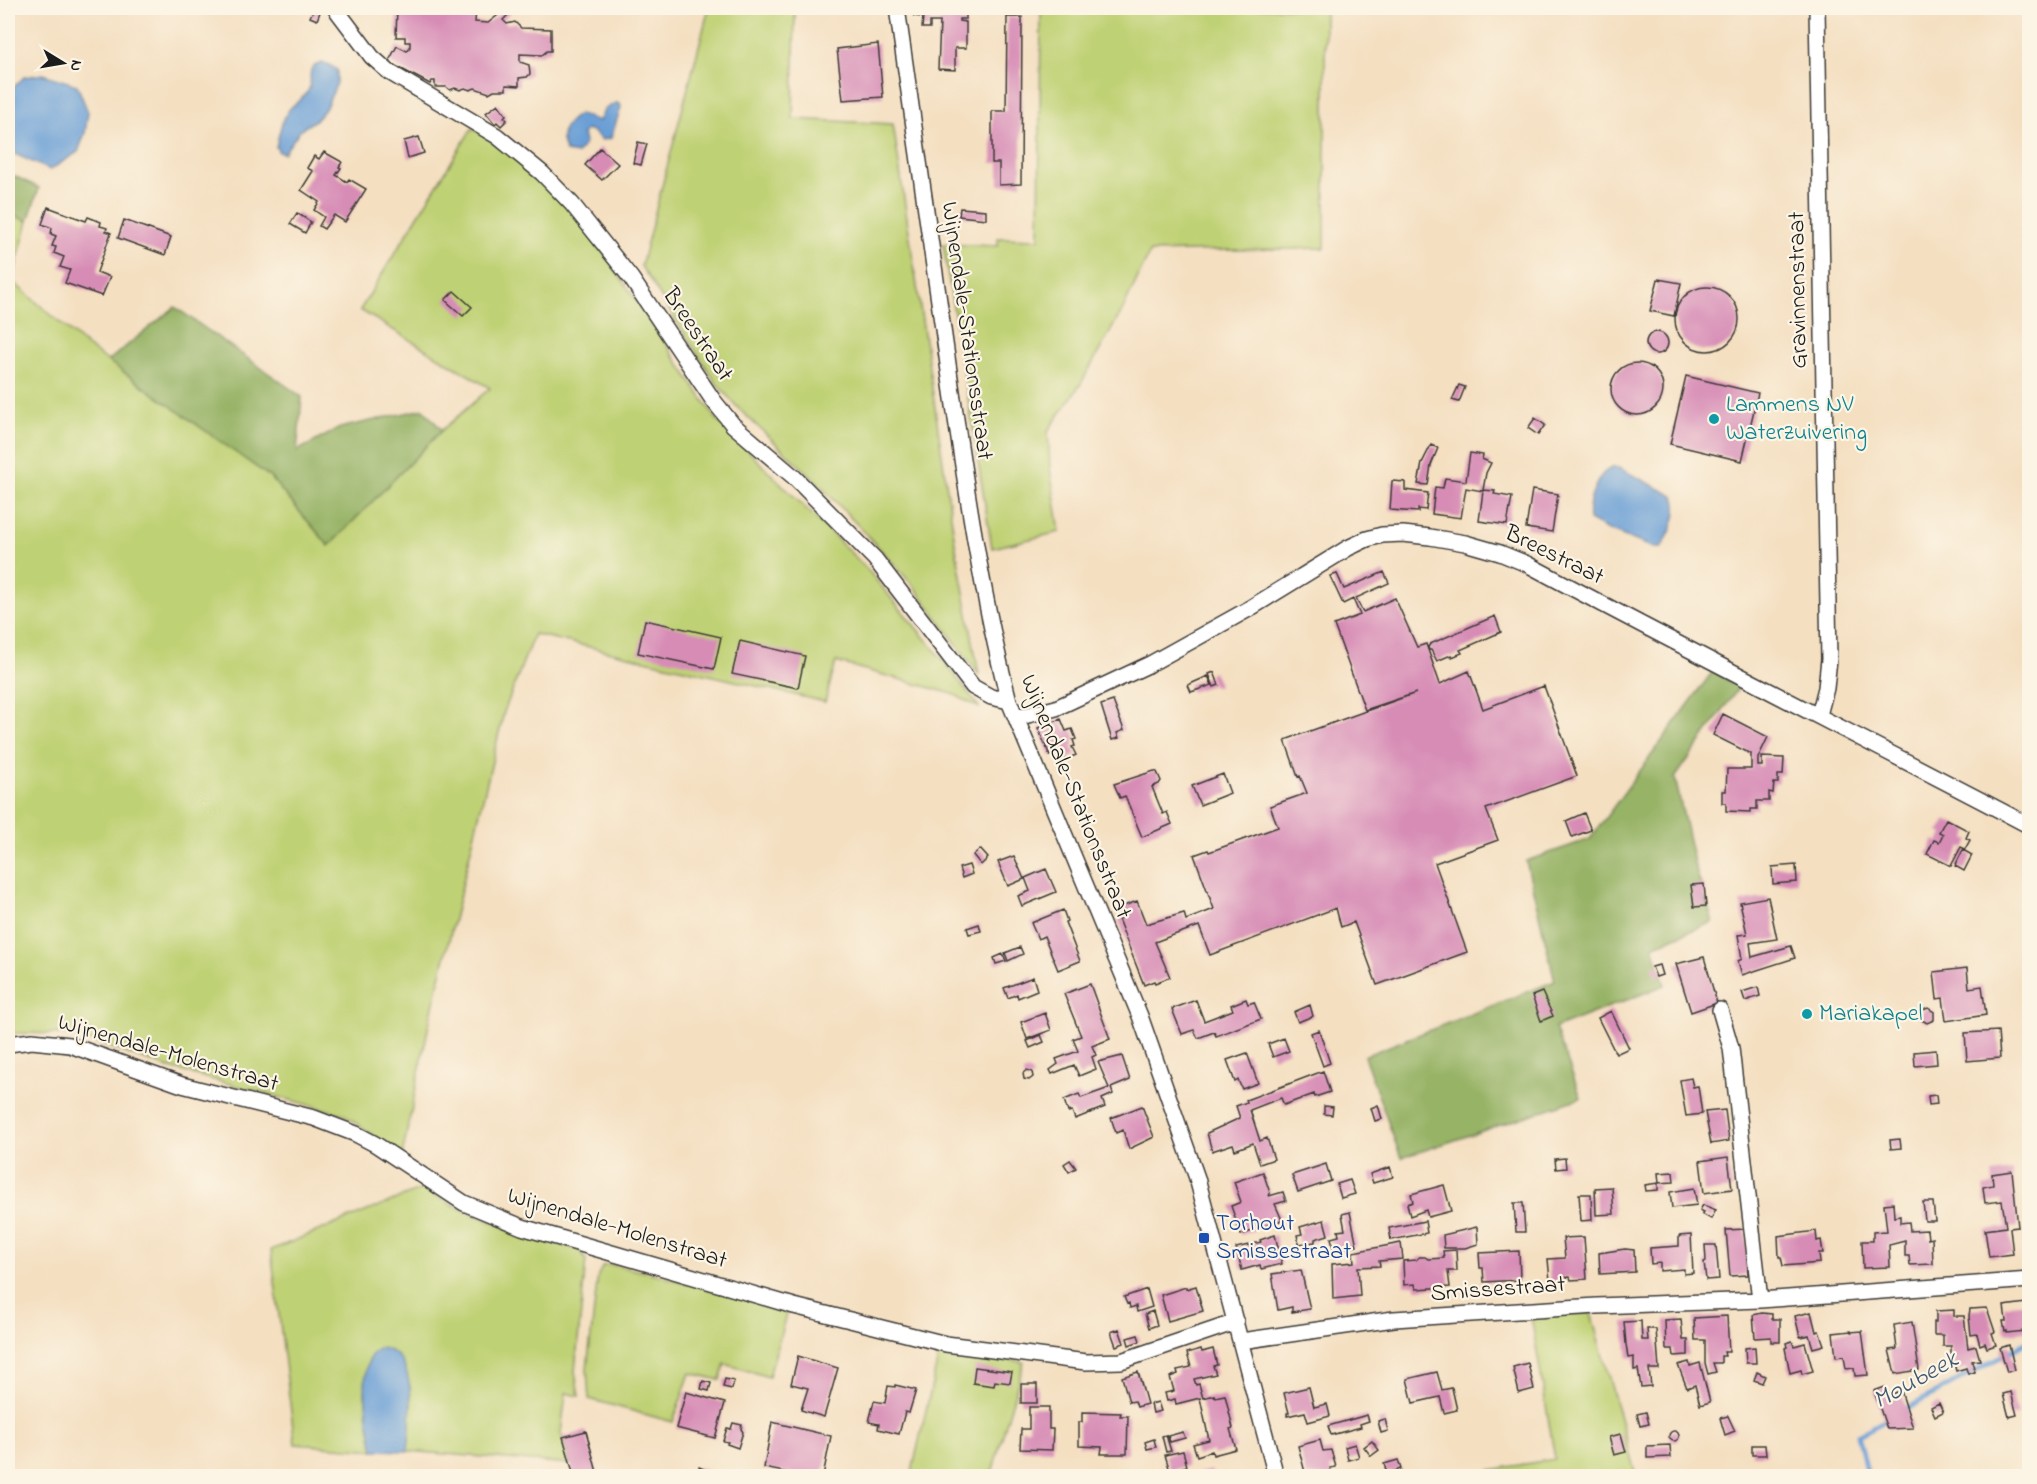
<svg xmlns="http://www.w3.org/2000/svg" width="2037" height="1484" viewBox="0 0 2037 1484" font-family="'Indie Flower',sans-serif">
  <rect width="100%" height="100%" fill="#fcf5e5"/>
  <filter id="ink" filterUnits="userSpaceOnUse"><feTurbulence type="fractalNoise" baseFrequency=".0167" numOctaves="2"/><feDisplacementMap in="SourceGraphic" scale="12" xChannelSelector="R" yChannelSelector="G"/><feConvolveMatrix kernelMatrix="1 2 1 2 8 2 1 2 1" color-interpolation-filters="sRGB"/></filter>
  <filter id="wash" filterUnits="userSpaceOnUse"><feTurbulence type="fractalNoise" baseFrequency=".008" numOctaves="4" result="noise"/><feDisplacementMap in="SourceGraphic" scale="24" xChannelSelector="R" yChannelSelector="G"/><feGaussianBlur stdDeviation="1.35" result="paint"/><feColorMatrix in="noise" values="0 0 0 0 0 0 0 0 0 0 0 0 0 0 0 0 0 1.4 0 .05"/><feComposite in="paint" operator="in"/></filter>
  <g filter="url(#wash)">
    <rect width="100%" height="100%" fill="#f4dfc1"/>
    <path fill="#bfd175" stroke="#6e7648" stroke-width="1.5" d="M709,8H795L793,119L893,124L955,543L979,675L917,590L885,554L816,481L739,409L717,384L641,266Z
      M1041,8H1325V248L1150,252L1123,309L1080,385L1048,431L1050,468L1060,532L992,548L943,244L998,246V238L1039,239Z
      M472,128L503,148L540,179L569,209L600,247L717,420L866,568L939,655L980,708L953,694L836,662L825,702L534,634L504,712L430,1019L402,1156L343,1114L166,1067L71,1034L8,1033V213L28,221L12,281L87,346L270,477L329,546L442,430L490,388L360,310Z
      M424,1188C472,1220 524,1233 579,1250L586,1260L575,1371L579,1396L566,1393L561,1433L570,1464L408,1451L411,1402L410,1385L367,1371L365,1395L374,1450L295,1444L271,1250Z
      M612,1265L651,1273L787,1311L769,1377L725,1364L720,1380L690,1373L673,1422L589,1399L587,1369L598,1275L603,1266Z
      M1591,1313L1636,1476H1491L1490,1470L1555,1459L1531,1316Z
      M940,1349L1024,1362L991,1476H911Z"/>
    <path fill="#97b366" stroke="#5a6841" stroke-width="1.5" d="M8,173L39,188L28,221L8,213Z
      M175,307L302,397L297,451L340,428L423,409L442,430L329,546L270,477L108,361Z
      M1713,671L1739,687L1675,778L1695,867L1713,922L1653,946L1665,985L1555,1028L1581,1098L1401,1158L1364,1056L1555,981L1526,861L1590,839Z"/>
    <path fill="#6a9fd6" stroke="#435e79" stroke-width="1.5" d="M322,63L328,64L337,70V83L325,109L317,119L300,130L284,153L279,152L276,147C279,135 281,120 289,110C294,103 305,98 309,89C314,77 303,68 322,63Z
      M43,74L77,85L88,112L85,133L78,152L50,170L8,151V93L24,77Z
      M616,103L620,104L621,107L611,138L602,140L592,131L586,130L583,134L585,143L577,154L566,152C557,135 564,124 579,114L599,121L605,109Z
      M1612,468H1619L1674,496C1681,512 1670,534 1661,548H1654L1606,529L1589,520C1587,505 1596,473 1612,468Z
      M380,1348C421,1352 410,1423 408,1451L374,1450C369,1426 358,1375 372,1354C374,1351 378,1350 380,1348Z"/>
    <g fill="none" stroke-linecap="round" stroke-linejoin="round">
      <path stroke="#6a9fd6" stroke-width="5" d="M1901,1412L2029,1341
        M1868,1476L1858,1435L1890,1418"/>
    </g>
    <g id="blocks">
      <path fill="#d78cb6" d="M397,8H476L475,22L488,23L507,8L511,12L503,20L507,24L515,22L521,28L551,29V51H547L542,55L520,54V62L529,65L530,74L527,77L519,78V86L506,85V90H494L489,93L475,88L470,90L465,88L460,90L455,88L450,90L446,87H435V81H432L430,84L392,64L390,59L397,46L407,51L410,47V42H405V37H396Z
        M913,8H966V19H959V21L966,22V48H955V70L938,69L940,22H930V28H922L923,17L914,16Z
        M314,9L320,12L317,20L310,17Z
        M1007,17H1022L1021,184L999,185V163H992V111H1006Z
        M878,44L883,97L843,100L837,49Z
        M498,104L506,115L504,117L507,120L501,126L497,122L495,124L486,113Z
        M419,137L424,153L408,158L404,141Z
        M638,142L647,144L641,165L633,163Z
        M600,148L618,164L602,180L585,165Z
        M324,152L342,162L339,167L341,168L336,175L347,182L349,179L366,189L345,222L334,215L324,229L319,226L324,217L314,210L319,202L301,190L313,171L307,168L314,156L319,159Z
        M48,207L86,221L88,217L101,222L100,226L107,228L106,231L111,233L97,272L110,277L102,296L65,283L70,270L60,267L64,257L54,253L56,247L52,246L56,236L51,234L52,228L42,224Z
        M960,208L986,210V219L959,216Z
        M297,213L311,222L305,233L290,224Z
        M124,220L171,237L165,255L118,238Z
        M1658,279L1681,283L1674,316L1650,311Z
        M1675 319a32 32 0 1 1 64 0a32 32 0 1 1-64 0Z
        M454,291L472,307L463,316L445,300Z
        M1646 343a11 11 0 1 1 22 0a11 11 0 1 1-22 0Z
        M1611 389a26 26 0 1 1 52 0a26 26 0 1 1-52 0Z
        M1686,376L1758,393L1742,461L1670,444Z
        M1459,385L1465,387L1459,402L1452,400Z
        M1535,418L1545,425L1538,435L1528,428Z
        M1431,445L1438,448L1431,465L1428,485L1418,484L1422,463Z
        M1470,453L1483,455L1482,459L1491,463L1486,473L1483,490L1495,491L1494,494L1512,497L1507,525L1479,521L1483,491L1466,488L1461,518L1432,514L1435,487L1443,488L1445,478L1466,481Z
        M1392,481L1405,482V490L1428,493L1426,510L1418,509V512L1390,510Z
        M1532,490L1558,494L1552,532L1526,528Z
        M1384,572L1389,583L1356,598L1363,612L1395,598L1417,647L1426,644L1440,684L1469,671L1483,709L1544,686L1577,776L1486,809L1498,840L1435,863L1467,952L1377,985L1354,922L1341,927L1336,908L1210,955L1199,926L1168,937L1155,942L1170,977L1155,983L1154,981L1144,985L1118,919L1124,917L1121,907L1137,901L1146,924L1184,913L1186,920L1214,909L1194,855L1208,850L1209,852L1278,827L1270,806L1307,793L1300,776L1298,777L1285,740L1416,693L1365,710L1334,625L1360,615L1353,599L1343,604L1330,576L1337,574L1344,589Z
        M1495,616L1501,632L1460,650L1462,653L1452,657L1451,655L1437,661L1431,650H1429L1428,647L1430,644Z
        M645,620L721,637L714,669L638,653Z
        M740,641L805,656L798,688L732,674Z
        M1214,672L1219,685L1214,687L1209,674Z
        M1208,676L1212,685L1191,692L1188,685Z
        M1113,701L1124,730L1117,733L1119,738L1112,740L1101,705Z
        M1723,714L1768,737L1758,758V766H1762V757L1784,758L1783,775H1778V783H1774L1773,793L1769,792V801H1757V809H1751V812L1726,811V803H1722V791H1726L1727,769H1751V754L1713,735Z
        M1061,719L1066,731L1072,729L1076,739L1073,740L1075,746L1072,747L1076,755L1061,761L1057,753L1050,756L1038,728Z
        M1154,771L1157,772L1161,781L1159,784L1152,787L1163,814L1167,812L1172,824L1142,837L1125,796L1120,798L1114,784Z
        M1223,774L1230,793L1200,805L1192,786Z
        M1584,813L1591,830L1572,837L1566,821Z
        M1946,819L1969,831L1966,838L1970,840L1965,849L1961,847L1951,866L1927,854L1934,840L1939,842L1943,834L1939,832Z
        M980,849L988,858L981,865L973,855Z
        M1963,850L1972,855L1964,871L1955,866Z
        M1014,856L1024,879L1008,886L998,862Z
        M969,865L972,874L962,878L959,868Z
        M1796,865L1797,882L1773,884L1772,867Z
        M1046,869L1056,892L1022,906L1018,896L1030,891L1025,878Z
        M1704,884L1706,906L1694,907L1691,885Z
        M1768,897L1777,939L1750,943L1752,957L1791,946L1795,958L1742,975L1738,961L1742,959L1738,935L1747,934L1740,902Z
        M1063,910L1067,921L1065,922L1080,961L1058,970L1044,936L1038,939L1031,923Z
        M979,924L981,931L969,934L967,928Z
        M1020,947L1023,954L1008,961L1005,953Z
        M1003,954L1006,961L996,964L994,958Z
        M1704,957L1717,1003L1691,1012L1676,964Z
        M1659,965L1662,975L1656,977L1652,967Z
        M1967,968L1969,988L1982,986L1986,1015L1946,1021L1943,998L1937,999L1934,972Z
        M1033,977L1037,990L1018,998L1017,994L1008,998L1004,988Z
        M1090,984L1110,1039L1092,1046L1096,1055L1092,1057L1096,1069L1079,1076L1074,1065L1052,1074L1050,1070L1058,1064L1056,1059L1078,1051L1073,1039L1081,1036L1064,994Z
        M1758,987L1760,996L1745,1001L1742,992Z
        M1542,992L1553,1016L1541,1021L1532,996Z
        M1246,999L1248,1004L1254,1002L1261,1019L1216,1036L1214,1032L1198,1038L1194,1030L1182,1034L1172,1009L1196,1000L1204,1021L1233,1010L1231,1005Z
        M1310,1005L1313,1016L1298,1022L1294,1012Z
        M1928,1008L1934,1012V1020L1927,1023L1920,1019L1921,1011Z
        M1611,1011L1629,1048L1616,1054L1598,1018Z
        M1045,1013L1051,1030L1027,1039L1021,1022Z
        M1319,1030L1330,1063L1323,1066L1311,1033Z
        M1998,1031L2000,1058L1967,1061L1965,1033Z
        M1041,1035L1044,1042L1030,1048L1027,1041Z
        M1284,1038L1289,1051L1273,1057L1268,1044Z
        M1936,1050L1937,1064L1915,1066L1914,1052Z
        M1247,1053L1258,1083L1242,1089L1238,1080L1235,1082L1227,1060Z
        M1122,1056L1130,1080L1111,1088L1113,1094L1102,1099L1105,1107L1075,1119L1072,1111L1068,1112L1064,1100L1079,1094L1081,1098L1109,1088L1098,1062Z
        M1027,1070L1032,1072L1033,1077L1029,1080L1024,1079L1023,1073Z
        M1323,1071L1330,1092L1315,1097L1314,1094L1284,1105L1281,1098L1250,1110L1260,1141L1267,1138L1274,1159L1260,1164L1253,1143L1235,1150L1233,1144L1212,1151L1207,1133L1240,1118L1236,1106L1247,1102L1246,1100Z
        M1691,1078L1693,1087L1698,1086L1702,1114L1686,1116L1680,1080Z
        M1936,1095L1937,1104L1929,1105L1928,1096Z
        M1378,1105L1382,1119L1375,1121L1371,1108Z
        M1142,1106L1154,1137L1129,1149L1123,1130L1116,1133L1111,1118Z
        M1324,1106L1333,1107L1332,1115L1324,1114Z
        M1725,1110L1729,1141L1711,1144L1705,1112Z
        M1900,1139L1901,1148L1891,1149L1890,1140Z
        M1728,1157L1732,1189L1704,1193L1700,1161Z
        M1565,1158L1566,1168L1556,1169L1555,1159Z
        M1070,1160L1076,1168L1069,1172L1064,1164Z
        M1326,1164L1331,1181L1298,1192L1292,1175Z
        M1390,1167L1393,1177L1373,1183L1370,1174Z
        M2012,1171L2018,1227L2010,1228L2013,1254L1989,1257L1985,1230L2006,1227L2002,1201L1985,1203L1983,1187L1993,1185L1992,1174Z
        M1263,1172L1270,1193L1269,1196L1283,1192L1286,1201L1275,1204L1282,1220L1241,1235L1231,1206L1241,1202L1234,1182Z
        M1673,1172L1674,1182L1659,1183L1658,1173Z
        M1350,1180L1355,1194L1341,1198L1337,1184Z
        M1658,1183V1190L1646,1191L1645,1185Z
        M1444,1185L1451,1211L1428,1217L1426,1210L1410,1216L1407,1204L1413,1202L1411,1194Z
        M1612,1187L1614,1214L1596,1215L1595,1188Z
        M1694,1188L1697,1205L1672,1208L1670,1192Z
        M1579,1194H1591L1592,1220L1581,1221Z
        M1923,1202H1933L1935,1221H1925Z
        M1514,1203H1523L1525,1232H1516Z
        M1893,1203L1894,1217L1900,1216V1223L1909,1222L1910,1231L1927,1230L1928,1239L1932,1238L1933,1264L1910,1265L1909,1256H1905V1241L1889,1245L1890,1267L1863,1268L1862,1241H1873V1232L1887,1231L1884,1204Z
        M2030,1203V1225H2028L2025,1204Z
        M1703,1205L1716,1210L1711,1219L1702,1214L1704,1212L1700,1210Z
        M1350,1212L1357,1246L1334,1252L1331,1238L1339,1236L1338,1231L1345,1230L1342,1214Z
        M1324,1220L1328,1235L1315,1239V1242L1299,1244L1297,1235L1302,1234L1300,1227Z
        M1425,1221L1427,1233L1391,1240L1389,1228Z
        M1477,1227L1478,1244L1465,1248H1444L1443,1235Z
        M1746,1229L1748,1275L1730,1276L1726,1230Z
        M1816,1231L1817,1241L1821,1240L1823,1253H1819L1820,1263L1783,1266L1781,1257H1779L1778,1236Z
        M1275,1235L1282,1264L1261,1269L1260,1265L1242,1270L1236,1248L1261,1242L1260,1240Z
        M1691,1235L1693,1273L1684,1274V1269L1660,1271V1263L1651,1264L1650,1248L1679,1246V1236Z
        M1584,1237L1587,1279L1571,1280L1570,1277L1562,1278V1281H1550L1548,1259L1565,1258L1563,1238Z
        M1401,1243L1403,1259L1379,1261L1380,1266L1358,1267L1360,1296L1333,1299L1332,1264L1354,1262L1353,1252Z
        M1705,1245H1716L1719,1279L1706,1280L1704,1262L1706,1261Z
        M1625,1249L1634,1250L1635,1272L1600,1274L1599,1253Z
        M1456,1250L1457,1271H1448L1450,1287L1416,1289L1415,1284L1404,1285L1403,1261L1416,1260L1419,1257H1425L1428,1259L1444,1258L1443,1251Z
        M1519,1251L1520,1280L1484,1282L1483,1268H1480L1479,1253Z
        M1301,1270L1310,1309L1292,1312V1307L1278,1310L1272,1274Z
        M1196,1286L1203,1311L1168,1321L1161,1295L1186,1287V1289Z
        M1147,1289L1152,1307L1137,1312L1136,1306L1130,1308L1129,1303L1127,1304L1124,1297Z
        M2026,1303L2030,1329L2029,1356L2024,1339H2027L2025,1331L2007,1333V1331L2005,1332L2003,1321H2006L2004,1306Z
        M1987,1308L1995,1332L1992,1333L1996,1345L1987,1348L1985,1343L1980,1345L1977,1334L1971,1335L1969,1316L1970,1309Z
        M1954,1310V1316H1964L1968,1348L1976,1346L1980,1360L1972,1361L1975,1372L1968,1374L1966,1368L1956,1371L1951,1352V1346H1943V1335H1934V1322H1936V1311Z
        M1153,1311L1157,1325L1149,1328L1145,1314Z
        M1811,1312L1816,1332L1819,1331L1824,1345L1813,1348L1809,1335L1800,1337L1795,1316Z
        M1762,1313L1772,1314V1319H1780V1342H1771V1337L1755,1338L1753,1315Z
        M1727,1316L1729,1352H1724L1725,1356H1721V1363H1713L1716,1372L1708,1374L1705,1363V1340H1695L1694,1318Z
        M1681,1319L1683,1340H1688V1355L1674,1356L1673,1349H1666L1665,1320Z
        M1641,1321L1642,1340H1648L1647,1329H1656L1659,1369H1649L1651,1386L1641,1387L1638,1369L1634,1370V1357L1628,1358L1626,1344L1624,1322Z
        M1912,1322L1919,1370L1895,1374L1889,1350L1897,1349L1894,1325Z
        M1119,1329L1124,1343L1116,1346L1111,1332Z
        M1851,1331V1332L1862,1331L1868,1375L1855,1376L1854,1368L1846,1369L1844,1356L1836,1357L1833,1333Z
        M1138,1335L1140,1341L1129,1345L1127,1338Z
        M1792,1341L1794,1346L1805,1343L1813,1371L1802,1374L1801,1370L1790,1373L1785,1348L1787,1347L1786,1343Z
        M2009,1345L2015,1370L2007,1372L2000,1348Z
        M1755,1347L1756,1363H1746L1745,1348Z
        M1201,1349L1202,1352L1213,1349L1217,1365L1213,1366L1216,1374L1194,1379L1196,1385L1199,1384L1203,1398L1214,1395L1215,1397L1225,1395L1233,1428L1230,1429L1236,1449L1213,1455L1212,1451L1197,1456L1193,1444L1209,1440L1200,1398L1176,1404L1175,1399L1167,1401L1165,1393L1174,1391L1170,1377L1178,1374L1177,1370L1191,1367L1187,1353Z
        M798,1356L838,1368L824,1417L801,1410L808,1388L791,1384Z
        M1689,1362L1690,1366L1700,1363L1710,1402L1700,1405L1695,1385L1687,1388L1678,1365Z
        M1528,1363L1534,1389L1519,1393L1513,1367Z
        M975,1367L1012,1372L1010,1383L995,1381L994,1386L973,1383Z
        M1138,1372L1147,1404L1137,1407L1135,1401L1129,1402L1122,1377Z
        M1437,1372L1442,1390L1452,1388L1457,1410L1444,1413L1440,1397L1413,1403L1407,1379Z
        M1757,1372L1765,1376L1762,1383L1754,1380Z
        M725,1379L734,1381L732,1389L723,1387Z
        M703,1381L711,1383L709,1391L701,1389Z
        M1021,1384H1037V1403H1021Z
        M895,1385L916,1390L909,1413L905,1412L899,1434L878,1429L879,1424L869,1422L874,1401L885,1403L888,1386L895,1387Z
        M1309,1387L1314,1407L1327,1404L1330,1416L1308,1422L1305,1412L1287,1416V1413H1289L1284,1393Z
        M1885,1387L1888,1395L1901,1391L1913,1428L1887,1429L1874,1391Z
        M686,1392L725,1403L715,1438L676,1428Z
        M2011,1392L2017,1415L2009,1417L2003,1394Z
        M1158,1402L1161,1411L1153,1413L1151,1404Z
        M1939,1403L1943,1412L1935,1416L1931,1407Z
        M1029,1407H1049V1429H1053L1052,1450L1020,1449L1021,1429H1029Z
        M1082,1412L1121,1413L1120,1416H1128L1127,1454H1101L1102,1447L1079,1446V1422H1082Z
        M1646,1412L1649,1424L1640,1426L1637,1414Z
        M1367,1415L1369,1421L1360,1424L1361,1427L1331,1435L1328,1426Z
        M1728,1416L1735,1431L1725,1435L1720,1418Z
        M1385,1419L1388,1431L1381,1433L1378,1421Z
        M772,1422L831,1436L823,1476H803L764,1468Z
        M733,1423L742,1425L741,1429L743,1432L738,1448L727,1444L728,1442L723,1441L727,1428L731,1429Z
        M1669 1436a5 5 0 1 1 10 0a5 5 0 1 1-10 0Z
        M586,1431L598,1476H574L563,1437Z
        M1183,1432L1185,1438L1170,1442L1168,1436Z
        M1621,1434L1626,1452L1614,1455L1609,1437Z
        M1166,1435L1171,1451L1166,1452L1162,1436Z
        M1154,1439L1156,1447L1147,1449L1145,1442Z
        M1320,1440L1323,1451L1331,1450L1336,1467L1330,1468L1332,1476H1306L1298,1446Z
        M1372,1441L1379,1450L1371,1456L1364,1447Z
        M1355,1444L1359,1457L1348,1460L1345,1447Z
        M1670,1445L1671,1457L1647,1458V1446Z
        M1752,1445H1765L1766,1455H1752Z
        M1183,1451L1187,1466L1170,1471L1165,1455Z
        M1398,1460L1401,1469L1387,1473L1384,1464Z
        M699,1467L721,1476H695Z
        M1211,1470L1213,1476H1190Z"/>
    </g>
  </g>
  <g filter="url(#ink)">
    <use href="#blocks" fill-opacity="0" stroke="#3c3935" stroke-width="1.5"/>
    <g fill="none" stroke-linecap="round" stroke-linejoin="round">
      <g stroke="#3c3935" stroke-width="18">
        <path id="street" d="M335,8L372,57L389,72L497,136L542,173L572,204L631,278L713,400L733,425L794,477L875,559L973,687L991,697L1009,701
          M897,8C914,129 932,250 949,371C965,482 981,593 1009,701L1140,1016L1197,1178L1276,1476
          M1817,8L1829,659L1826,688L1819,715
          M1016,718L1056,708L1150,664L1247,610L1348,548L1367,539L1382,535L1403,534L1430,537L1465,543L1500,553L1527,564C1693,653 1862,738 2030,826
          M1720,1010L1731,1048L1760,1300
          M8,1044L32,1041L70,1045L182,1085L314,1118L356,1134L375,1144L464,1203L522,1227L794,1306L946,1344L1086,1362L1121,1361L1236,1322
          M1241,1341L1394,1319L1597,1306L1760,1300L2030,1280"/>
      </g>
      <use href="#street" stroke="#fff" stroke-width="15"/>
    </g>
  </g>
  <g fill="#0f9aa8" stroke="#fcf5e5" stroke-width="2">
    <circle cx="1714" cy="419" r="6"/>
    <circle cx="1807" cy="1014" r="6"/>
  </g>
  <rect fill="#1a4fb4" stroke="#fcf5e5" stroke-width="2" x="1198" y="1232" width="12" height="12" rx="3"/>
  <g text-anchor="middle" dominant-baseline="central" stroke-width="4.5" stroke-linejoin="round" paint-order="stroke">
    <g font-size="24" fill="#1c1c1c" stroke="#fcf5e5">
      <text transform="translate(1799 290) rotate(-91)">Gravinnenstraat</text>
      <text transform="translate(966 331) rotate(82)">Wijnendale-Stationsstraat</text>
      <text transform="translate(697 335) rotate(56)">Breestraat</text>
      <text transform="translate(1554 556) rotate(26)">Breestraat</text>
      <text transform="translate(1075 797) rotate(68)">Wijnendale-Stationsstraat</text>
      <text transform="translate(168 1054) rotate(16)">Wijnendale-Molenstraat</text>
      <text transform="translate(617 1229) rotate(17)">Wijnendale-Molenstraat</text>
      <text transform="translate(1498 1290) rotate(-4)">Smissestraat</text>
    </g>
    <g font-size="24" fill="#0d838f" stroke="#fcf5e5" text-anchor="start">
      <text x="1726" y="405">Lammens NV<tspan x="1726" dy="28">Waterzuivering</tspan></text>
      <text x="1819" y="1014">Mariakapel</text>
    </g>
    <g font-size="24" fill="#164399" stroke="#fcf5e5" text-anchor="start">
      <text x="1216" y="1224">Torhout<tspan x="1216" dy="28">Smissestraat</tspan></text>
    </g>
    <g font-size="26" font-style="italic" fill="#3f5770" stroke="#fcf5e5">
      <text transform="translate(1916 1381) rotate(-29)">Moubeek</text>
    </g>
  </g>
  <rect width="2037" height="1484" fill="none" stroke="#fcf5e5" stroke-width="30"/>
  <g transform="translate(63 63) rotate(101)" stroke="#fcf5e5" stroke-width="4.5" paint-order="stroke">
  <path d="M0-4.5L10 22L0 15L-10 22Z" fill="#1c1c1c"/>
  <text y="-9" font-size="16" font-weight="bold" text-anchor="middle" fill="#1c1c1c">N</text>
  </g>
</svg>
